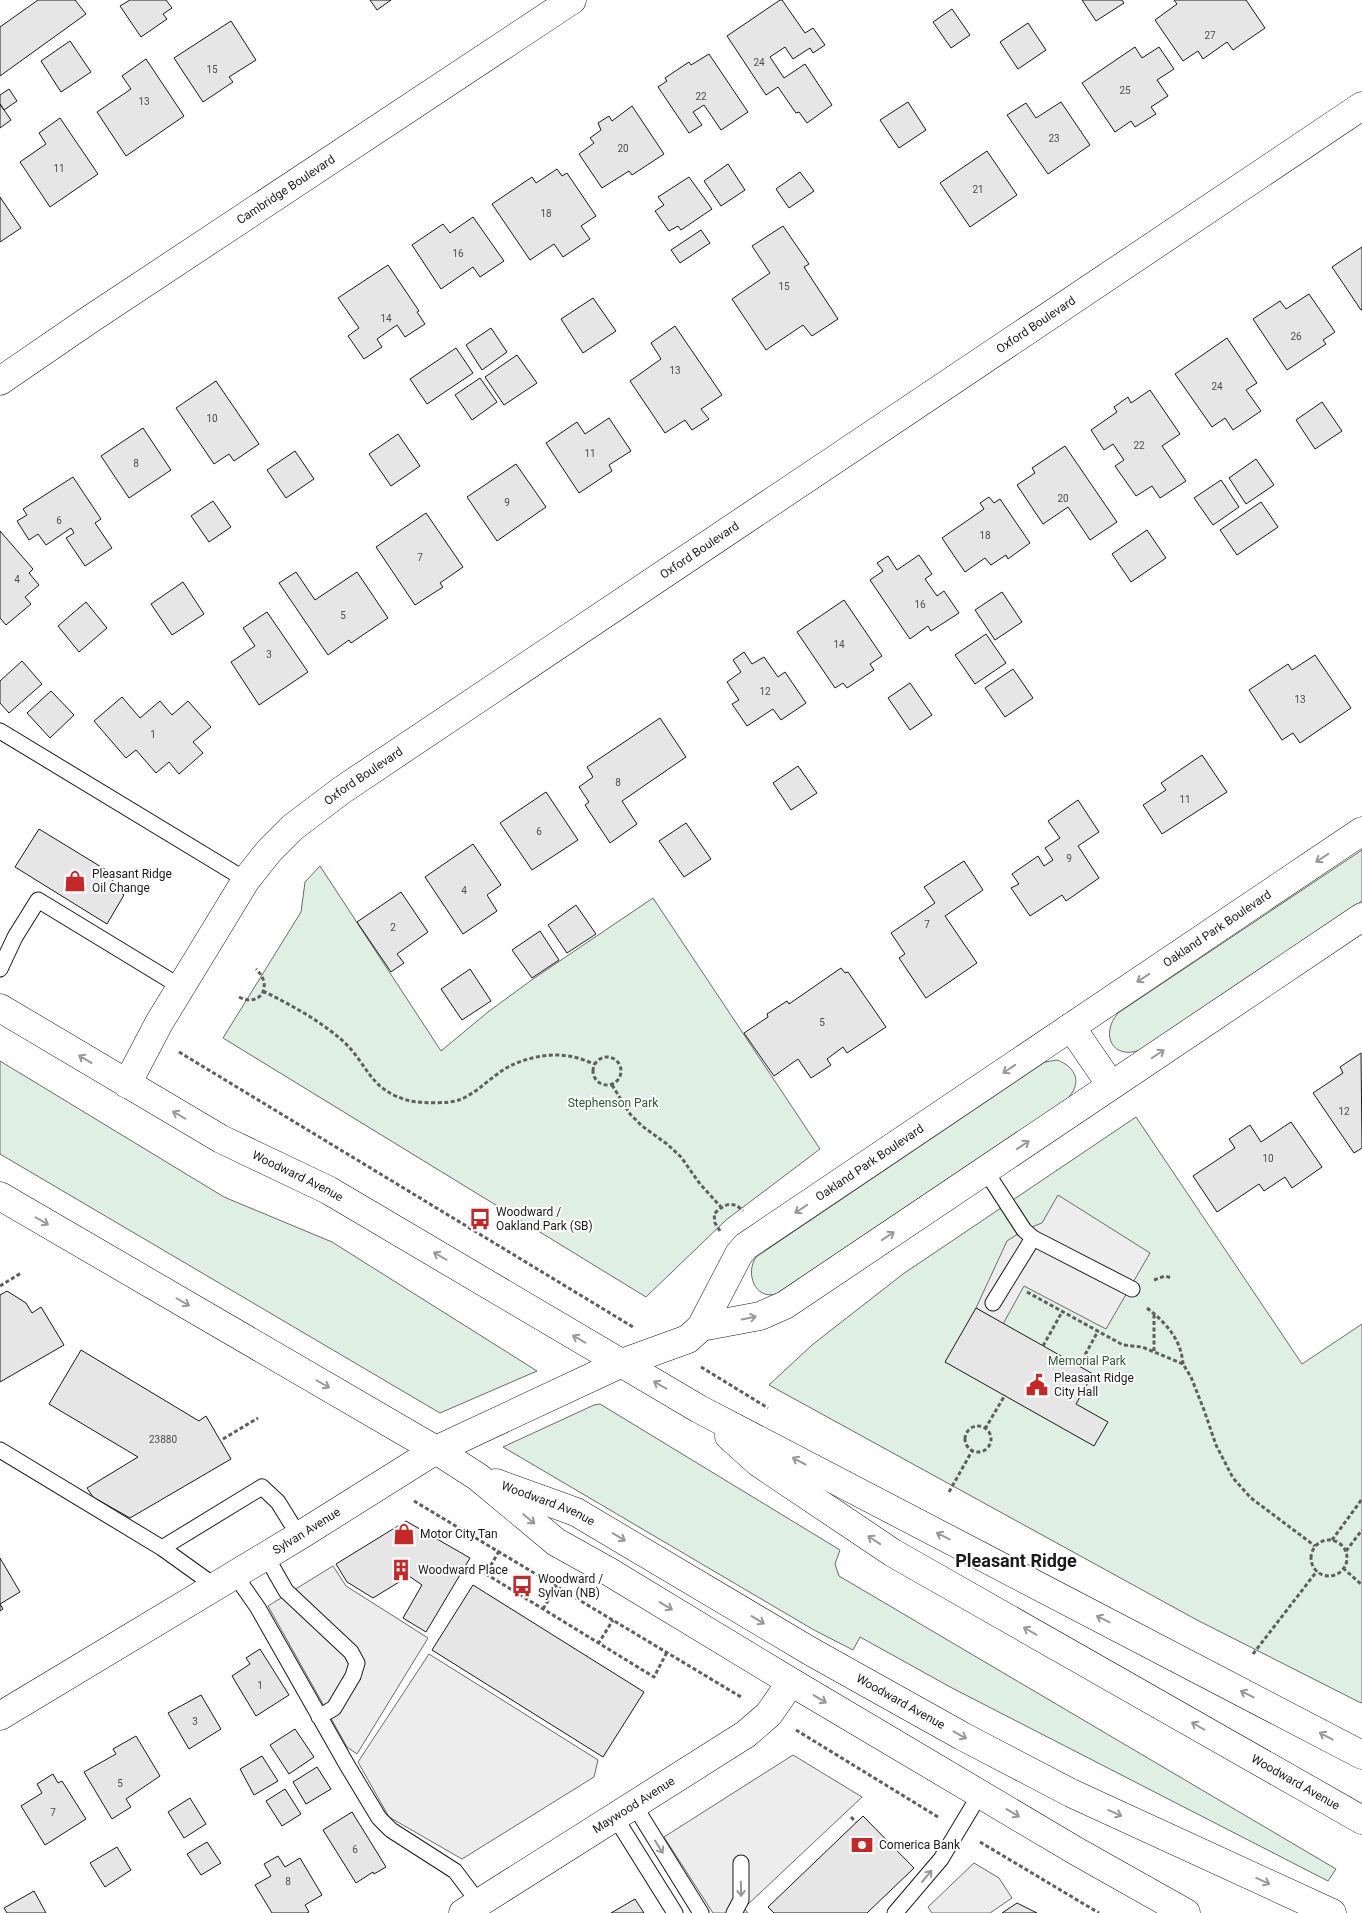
<svg xmlns="http://www.w3.org/2000/svg" width="1362" height="1913" viewBox="0 0 1362 1913" font-family="Roboto,sans-serif">
  <rect width="100%" height="100%" fill="#fff"/>
  <path fill="#e0efe3" stroke="#6a6a6a" d="M1362,850V901L1140,1050C1114,1060 1099,1036 1118,1013Z
    M320,866L441,1051L488,1012L533,979L653,898L820,1149L726,1220L646,1297L223,1038L301,912L305,882Z
    M1057,1060C1076,1067 1083,1083 1067,1099L776,1294C755,1300 745,1273 756,1257L1045,1062Z
    M0,1061L224,1197L332,1242L537,1371L440,1413L0,1154Z
    M1136,1117L1302,1364L1362,1324V1702L1361,1703L1197,1620L769,1385L812,1345L903,1274Z
    M600,1404L840,1550L835,1564L839,1576L1336,1869L1328,1881L952,1688L860,1637L853,1650L814,1630L503,1447L594,1405Z"/>
  <path fill="#ededed" stroke="#6a6a6a" d="M1058,1195L1150,1253L1106,1329L1024,1286L1003,1324L976,1308L1007,1241L1024,1230L1042,1223Z
    M333,1566L346,1586L428,1638L357,1754L347,1747L268,1606Z
    M429,1654L598,1760L594,1777L462,1859L389,1817L358,1762Z
    M793,1755L862,1797L744,1908L748,1913H713L664,1837Z
    M974,1863L999,1878L1012,1898L990,1913H932L928,1907Z"/>
  <path fill="#e6e6e6" stroke="#1a1a1a" d="M38,0H75L86,14L0,76V27Z
    M130,0H166L172,8L163,14L167,19L141,37L120,6Z
    M370,0H391L377,10Z
    M780,0H782L805,33L813,28L825,45L813,53L810,48L793,59L785,47L770,57L784,78L805,64L832,105L807,123L799,112L796,113L778,87L766,95L727,36Z
    M1082,0H1122L1124,3L1096,21Z
    M1174,0H1246L1265,28L1233,50L1227,42L1203,59L1198,51L1183,61L1155,20L1177,4Z
    M952,9L970,35L951,48L933,22Z
    M231,21L256,60L229,77L233,82L203,102L174,58Z
    M1028,23L1046,50L1018,69L1000,42Z
    M70,41L91,72L61,92L41,61Z
    M1135,47L1142,58L1159,47L1174,69L1157,80L1168,96L1151,107L1156,114L1135,127L1131,121L1115,132L1082,83Z
    M709,54L748,112L721,130L704,105L693,112L702,125L689,133L658,87L667,81L665,78L689,62L691,65Z
    M146,59L184,116L126,156L97,112L131,89L122,76Z
    M9,89L17,101L4,110L0,104V95Z
    M908,102L926,130L899,148L880,120Z
    M1061,102L1090,145L1048,174L1007,115L1026,103L1036,118Z
    M0,104L11,120L0,128Z
    M632,106L664,154L632,175L629,171L602,188L579,154L594,143L590,138L601,130L598,123L609,116L612,121Z
    M60,118L98,174L50,207L20,162L46,144L39,133Z
    M987,151L1017,195L970,227L940,183Z
    M728,164L745,190L721,206L704,181Z
    M557,169L562,176L567,173L596,216L581,226L590,239L563,257L554,244L530,260L492,204L532,177L536,183Z
    M800,172L814,191L789,208L776,189Z
    M689,177L712,209L681,230L678,226L669,231L655,211L664,205L658,197Z
    M0,197L21,228L0,242Z
    M473,217L504,261L480,277L473,267L441,289L412,245L443,224L450,233Z
    M783,226L809,264L804,267L838,319L812,336L803,325L766,350L732,299L770,273L752,246Z
    M701,230L710,243L680,263L671,250Z
    M1362,247V310H1361L1332,267Z
    M388,265L419,311L417,312L425,324L405,337L397,325L377,339L382,347L364,359L348,336L359,328L338,298Z
    M1309,294L1335,332L1323,340L1326,344L1287,370L1253,319L1280,301L1286,309Z
    M593,298L616,331L583,353L561,319Z
    M675,326L722,395L701,409L709,419L692,430L685,420L665,433L630,381L661,359L651,343Z
    M491,328L507,352L482,370L466,345Z
    M1227,338L1257,383L1246,390L1261,411L1233,430L1225,418L1212,427L1175,374Z
    M456,348L473,373L427,404L410,379Z
    M517,355L537,383L504,405L485,377Z
    M480,378L497,402L472,420L455,395Z
    M216,381L259,444L234,461L229,454L214,464L176,408Z
    M1150,390L1180,434L1162,446L1186,481L1160,498L1152,486L1136,496L1115,466L1124,460L1113,444L1104,450L1091,430L1117,412L1114,407L1128,397L1131,403Z
    M1322,402L1342,431L1315,449L1296,420Z
    M609,418L631,451L609,465L612,471L579,493L546,443L577,422L585,434Z
    M143,428L171,470L129,498L101,456Z
    M398,434L420,466L391,486L369,454Z
    M1065,446L1117,522L1090,540L1068,507L1043,524L1017,485L1035,473L1032,468Z
    M295,451L314,479L286,498L267,470Z
    M1256,459L1274,485L1246,504L1229,478Z
    M516,464L546,507L497,541L467,497Z
    M73,477L101,519L95,523L112,548L85,566L66,538L74,533L71,528L46,545L38,534L29,540L17,521L27,515L23,509Z
    M1221,480L1239,507L1213,525L1194,498Z
    M989,497L994,503L1000,499L1030,543L1008,559L1006,555L991,565L985,558L965,572L942,538L984,509L980,503Z
    M213,501L231,527L209,542L191,516Z
    M1261,502L1278,527L1237,555L1220,530Z
    M426,513L463,567L440,583L443,587L415,605L376,547Z
    M1147,530L1166,558L1131,582L1112,554Z
    M0,531L33,569L29,573L39,585L25,597L31,604L6,625L0,618Z
    M919,555L932,574L925,579L937,596L944,591L959,613L931,631L928,626L910,639L870,580L883,571L877,563L888,556L897,570Z
    M296,572L315,600L357,572L388,618L351,643L349,640L328,655L279,583Z
    M183,582L204,614L172,635L151,604Z
    M1002,592L1022,622L995,640L975,610Z
    M844,600L882,656L870,664L874,670L847,688L843,683L835,688L797,632Z
    M86,602L107,628L79,652L58,626Z
    M267,612L308,672L259,705L231,662L255,646L243,628Z
    M986,634L1006,663L975,684L955,655Z
    M744,652L752,664L764,657L778,677L785,672L806,703L781,720L773,709L747,726L732,704L739,700L727,682L741,672L733,660Z
    M1315,655L1351,708L1300,743L1293,733L1282,740L1249,690L1288,664L1292,670Z
    M22,661L42,684L9,713L0,703V681Z
    M1013,669L1033,698L1005,717L985,688Z
    M910,683L932,715L910,730L888,698Z
    M51,691L74,715L50,738L27,713Z
    M122,697L140,718L160,701L172,715L188,701L211,727L193,742L203,753L179,774L169,762L156,773L136,750L126,758L94,721Z
    M660,718L686,757L622,801L637,824L610,843L585,805L589,802L579,787L593,777L587,767Z
    M1202,755L1227,792L1162,834L1143,805L1166,790L1161,783Z
    M798,766L817,793L791,810L773,783Z
    M546,792L578,840L532,870L500,823Z
    M1078,800L1099,832L1078,846L1099,878L1066,901L1062,895L1030,916L1011,888L1019,884L1012,874L1038,856L1044,866L1053,860L1045,848L1060,838L1048,821Z
    M686,823L711,859L684,877L659,841Z
    M39,829L116,876L109,886L124,895L107,924L15,867Z
    M473,844L501,885L487,895L497,911L463,934L425,877Z
    M964,861L983,890L945,916L977,963L926,998L899,958L905,954L891,933L935,903L924,887Z
    M401,892L428,932L397,954L404,963L391,972L357,922Z
    M576,905L596,934L567,953L548,925Z
    M540,931L559,960L532,978L512,950Z
    M841,968L845,973L848,972L886,1027L847,1053L843,1047L827,1059L831,1065L811,1078L798,1059L774,1076L744,1033L768,1017L767,1014L787,1001L789,1004Z
    M470,969L491,1001L462,1020L441,989Z
    M1361,1053L1362,1148L1354,1153L1313,1093L1343,1073L1340,1067Z
    M1291,1122L1322,1167L1292,1188L1285,1177L1264,1191L1259,1184L1217,1212L1193,1176L1235,1148L1229,1139L1250,1125L1261,1142Z
    M7,1291L26,1303L32,1313L41,1307L64,1345L0,1382V1295Z
    M976,1308L1093,1374L1076,1404L1108,1422L1094,1446L945,1362Z
    M81,1350L199,1421L206,1416L231,1459L130,1518L93,1497L87,1488L138,1457L49,1404Z
    M406,1521L470,1558L426,1632L403,1618L422,1585L409,1576L373,1598L347,1582L336,1564Z
    M0,1558L20,1592L0,1604L3,1609L0,1611Z
    M473,1585L644,1692L603,1757L432,1650Z
    M260,1649L289,1695L256,1716L232,1676L250,1664L246,1658Z
    M201,1695L221,1729L189,1749L168,1713Z
    M295,1729L314,1757L289,1774L270,1745Z
    M136,1736L160,1776L126,1799L131,1807L112,1819L84,1772L116,1754L113,1749Z
    M262,1756L278,1781L254,1795L240,1769Z
    M317,1767L331,1789L306,1804L293,1782Z
    M53,1774L58,1783L62,1781L86,1819L45,1845L21,1806L42,1793L37,1784Z
    M285,1789L301,1814L282,1826L266,1801Z
    M190,1798L206,1824L184,1838L168,1812Z
    M352,1812L386,1867L374,1874L373,1872L356,1883L323,1830Z
    M863,1816L914,1868L867,1913H774L768,1907Z
    M207,1842L221,1863L201,1875L187,1854Z
    M117,1847L131,1870L105,1887L90,1863Z
    M278,1856L285,1867L300,1858L322,1895L305,1905L309,1912L307,1913H272L255,1885L271,1876L264,1864Z
    M34,1891L46,1913H7L4,1908Z
    M635,1899L644,1913H611Z
    M1017,1903L1037,1913H1002Z"/>
  <g fill="none" stroke-linecap="round" stroke-linejoin="round">
    <g stroke="#1a1a1a" stroke-width="17">
      <path id="lane" d="M0,731L246,880
        M0,969L15,937L38,900L181,987
        M985,1170L1024,1230L1033,1238L993,1303
        M1033,1238L1132,1289
        M0,1450L162,1548L215,1586
        M162,1548L262,1487L278,1502L299,1536
        M266,1556L286,1591L351,1652L357,1663L353,1676L334,1708L319,1717
        M235,1575L258,1608L347,1765L379,1818L391,1830L455,1871L479,1903
        M634,1805L701,1913
        M615,1817L675,1913
        M734,1913L741,1900V1863
        M895,1913L941,1859L980,1794"/>
    </g>
    <g stroke="#1a1a1a" stroke-width="29">
      <g id="street">
        <path id="s1" d="M0,381L89,320L572,0"/>
        <path d="M1071,1027L1111,1085"/>
        <path id="s2" d="M127,1084L159,1023L246,880L269,851L293,827L342,790L1362,106"/>
        <path d="M701,1327L760,1316L785,1305L1362,917"/>
        <path id="s3" d="M0,1716L299,1536L436,1450L622,1363L688,1339L701,1327L739,1254L746,1246L1362,831"/>
        <path id="s4" d="M463,1913L746,1734L769,1714L791,1682"/>
      </g>
    </g>
    <g stroke="#1a1a1a" stroke-width="29">
      <g id="primary">
        <path id="s5" d="M0,1008L221,1139L328,1190L699,1409L1362,1755"/>
        <path d="M0,1196L436,1450L478,1477L556,1542L608,1571L791,1682L1076,1851L1186,1913"/>
        <path id="s6" d="M729,1436L759,1463L893,1553L1362,1820"/>
        <path id="s7" d="M496,1483L576,1512L810,1651L962,1736L1071,1793L1332,1913"/>
      </g>
    </g>
    <path stroke="#5f5f5f" stroke-width="3" stroke-dasharray="4 2.5" stroke-linecap="butt" d="M263,991C291,1005 321,1021 344,1042C369,1066 369,1090 410,1101C421,1103 449,1104 459,1100C467,1097 476,1091 482,1086C491,1079 500,1071 510,1066C528,1057 553,1052 573,1057C580,1058 588,1062 595,1064
      M239,997C260,1008 274,986 256,969
      M179,1052L633,1327
      M593 1071a14 14 0 1 1 28 0a14 14 0 1 1-28 0Z
      M612,1085L630,1114L642,1126L667,1144L681,1157L700,1184L721,1207
      M720,1231L715,1223L714,1214C724,1204 733,1200 743,1211
      M1154,1280L1165,1276L1172,1278
      M0,1286L21,1273
      M1027,1292L1123,1345L1142,1347L1183,1364L1191,1377L1204,1410L1216,1445L1233,1478L1251,1498L1315,1546
      M1147,1308C1166,1323 1181,1339 1183,1364
      M1043,1346L1062,1312
      M1154,1351V1315
      M1079,1366L1098,1331
      M701,1367L768,1408
      M965 1439a13 13 0 1 1 26 0a13 13 0 1 1-26 0Z
      M985,1429L1005,1395
      M223,1439L258,1418
      M949,1492L972,1451
      M414,1501L741,1697
      M1332,1540L1362,1499
      M1311 1558a18 18 0 1 1 36 0a18 18 0 1 1-36 0Z
      M499,1551L486,1574L654,1677L667,1652
      M1346,1551L1362,1530
      M1343,1568L1362,1585
      M543,1609L557,1586
      M598,1644L613,1620
      M1253,1654L1317,1571
      M796,1730L938,1817
      M851,1817L856,1822
      M980,1842L1099,1913"/>
    <use href="#lane" stroke="#fff" stroke-width="15"/>
    <use href="#street" stroke="#fff" stroke-width="28"/>
    <use href="#primary" stroke="#fff" stroke-width="28"/>
  </g>
  <defs><path id="oneway-shaft" d="M-6 0H5M1.5-3L5.5 0L1.5 3" fill="none" stroke-width="1.6" stroke-linecap="round" stroke-linejoin="round" transform="scale(1.25)"/></defs>
  <g stroke="#989898">
    <use href="#oneway-shaft" transform="translate(1322 858) rotate(146)"/>
    <use href="#oneway-shaft" transform="translate(1143 978) rotate(146)"/>
    <use href="#oneway-shaft" transform="translate(1158 1054) rotate(-34)"/>
    <use href="#oneway-shaft" transform="translate(85 1059) rotate(-149)"/>
    <use href="#oneway-shaft" transform="translate(1009 1069) rotate(146)"/>
    <use href="#oneway-shaft" transform="translate(179 1115) rotate(-150)"/>
    <use href="#oneway-shaft" transform="translate(1023 1145) rotate(-34)"/>
    <use href="#oneway-shaft" transform="translate(801 1209) rotate(146)"/>
    <use href="#oneway-shaft" transform="translate(42 1221) rotate(30)"/>
    <use href="#oneway-shaft" transform="translate(888 1236) rotate(-34)"/>
    <use href="#oneway-shaft" transform="translate(440 1256) rotate(-150)"/>
    <use href="#oneway-shaft" transform="translate(183 1302) rotate(30)"/>
    <use href="#oneway-shaft" transform="translate(749 1318) rotate(-11)"/>
    <use href="#oneway-shaft" transform="translate(579 1339) rotate(-150)"/>
    <use href="#oneway-shaft" transform="translate(323 1384) rotate(30)"/>
    <use href="#oneway-shaft" transform="translate(660 1385) rotate(-150)"/>
    <use href="#oneway-shaft" transform="translate(799 1461) rotate(-152)"/>
    <use href="#oneway-shaft" transform="translate(529 1519) rotate(40)"/>
    <use href="#oneway-shaft" transform="translate(943 1536) rotate(-153)"/>
    <use href="#oneway-shaft" transform="translate(619 1537) rotate(31)"/>
    <use href="#oneway-shaft" transform="translate(874 1540) rotate(-146)"/>
    <use href="#oneway-shaft" transform="translate(666 1606) rotate(31)"/>
    <use href="#oneway-shaft" transform="translate(1103 1619) rotate(-153)"/>
    <use href="#oneway-shaft" transform="translate(758 1620) rotate(31)"/>
    <use href="#oneway-shaft" transform="translate(1030 1631) rotate(-150)"/>
    <use href="#oneway-shaft" transform="translate(1247 1694) rotate(-153)"/>
    <use href="#oneway-shaft" transform="translate(820 1699) rotate(31)"/>
    <use href="#oneway-shaft" transform="translate(1198 1726) rotate(-150)"/>
    <use href="#oneway-shaft" transform="translate(960 1735) rotate(29)"/>
    <use href="#oneway-shaft" transform="translate(1326 1736) rotate(-152)"/>
    <use href="#oneway-shaft" transform="translate(1013 1813) rotate(31)"/>
    <use href="#oneway-shaft" transform="translate(1115 1813) rotate(24)"/>
    <use href="#oneway-shaft" transform="translate(659 1847) rotate(58)"/>
    <use href="#oneway-shaft" transform="translate(927 1876) rotate(-50)"/>
    <use href="#oneway-shaft" transform="translate(1263 1881) rotate(25)"/>
    <use href="#oneway-shaft" transform="translate(741 1889) rotate(89)"/>
  </g>
  <defs>
    <g id="shop-bare" transform="scale(1.725)"><path d="M-5-2.5h2.3a2.7 3.5 0 0 1 5.4 0H5L5.5 6h-11ZM-1.5-2.5h3a1.5 2.3 0 0 0-3 0Z" fill="#c62828" stroke="#fff" stroke-width="2.5" paint-order="stroke"/></g>
    <g id="bus-bare" transform="scale(1.725)"><path d="M-5-6H5V4H4V6H2V4H-2V6H-4V4H-5ZM-3.5-4V0h7V-4ZM-3.5 1.2v1.5H-2V1.2ZM2 1.2v1.5H3.5V1.2Z" fill="#c62828" stroke="#fff" stroke-width="2.5" paint-order="stroke"/></g>
    <g id="civic-bare" transform="scale(1.725)"><path d="M-.6-6.5H3V-4.5H.6V-3L4-1V1h2V6H-6V1h2V-1L-.6-3ZM-1.2 2.5V6h2.4V2.5Z" fill="#c62828" stroke="#fff" stroke-width="2.5" paint-order="stroke"/></g>
    <g id="building-bare" transform="scale(1.725)"><path d="M-4-6H4V6H1V3H-1V6H-4ZM-2.5-4.3h1.7v1.8h-1.7ZM.8-4.3h1.7v1.8H.8ZM-2.5-1h1.7V.8h-1.7ZM.8-1h1.7V.8H.8Z" fill="#c62828" stroke="#fff" stroke-width="2.5" paint-order="stroke"/></g>
    <g id="bank-bare" transform="scale(1.725)"><path d="M-6-4H6V4H-6ZM0-2.3a2.3 2.3 0 1 0 0 4.6a2.3 2.3 0 1 0 0-4.6Z" fill="#c62828" stroke="#fff" stroke-width="2.5" paint-order="stroke"/></g>
  </defs>
  <g fill-rule="evenodd">
    <use href="#shop-bare" x="75" y="881"/>
    <use href="#bus-bare" x="480" y="1219"/>
    <use href="#civic-bare" x="1037" y="1385"/>
    <use href="#shop-bare" x="404" y="1534"/>
    <use href="#building-bare" x="401" y="1570"/>
    <use href="#bus-bare" x="522" y="1586"/>
    <use href="#bank-bare" x="862" y="1845"/>
  </g>
  <g text-anchor="middle" dominant-baseline="central" stroke-width="4" stroke-linejoin="round" paint-order="stroke">
    <g font-size="10" fill="#4d4d4d">
      <text x="1210" y="35">27</text>
      <text x="759" y="62">24</text>
      <text x="212" y="69">15</text>
      <text x="1125" y="90">25</text>
      <text x="701" y="96">22</text>
      <text x="144" y="101">13</text>
      <text x="1054" y="138">23</text>
      <text x="623" y="148">20</text>
      <text x="59" y="168">11</text>
      <text x="978" y="189">21</text>
      <text x="546" y="213">18</text>
      <text x="458" y="253">16</text>
      <text x="784" y="286">15</text>
      <text x="386" y="318">14</text>
      <text x="1296" y="336">26</text>
      <text x="675" y="370">13</text>
      <text x="1217" y="386">24</text>
      <text x="212" y="418">10</text>
      <text x="1139" y="445">22</text>
      <text x="590" y="453">11</text>
      <text x="136" y="463">8</text>
      <text x="1063" y="498">20</text>
      <text x="507" y="502">9</text>
      <text x="59" y="520">6</text>
      <text x="985" y="535">18</text>
      <text x="420" y="557">7</text>
      <text x="17" y="579">4</text>
      <text x="920" y="604">16</text>
      <text x="343" y="615">5</text>
      <text x="839" y="644">14</text>
      <text x="269" y="654">3</text>
      <text x="765" y="691">12</text>
      <text x="1300" y="699">13</text>
      <text x="153" y="734">1</text>
      <text x="618" y="782">8</text>
      <text x="1185" y="799">11</text>
      <text x="539" y="831">6</text>
      <text x="1069" y="858">9</text>
      <text x="464" y="890">4</text>
      <text x="927" y="924">7</text>
      <text x="393" y="927">2</text>
      <text x="822" y="1022">5</text>
      <text x="1344" y="1111">12</text>
      <text x="1268" y="1158">10</text>
      <text x="163" y="1439">23880</text>
      <text x="260" y="1685">1</text>
      <text x="195" y="1721">3</text>
      <text x="120" y="1783">5</text>
      <text x="53" y="1812">7</text>
      <text x="355" y="1849">6</text>
      <text x="288" y="1881">8</text>
    </g>
    <g font-size="12" fill="#1a1a1a" stroke="#fff">
      <text stroke="none"><textPath href="#s1" startOffset="344">Cambridge Boulevard</textPath></text>
      <text stroke="none"><textPath href="#s2" startOffset="1204">Oxford Boulevard</textPath></text>
      <text stroke="none"><textPath href="#s2" startOffset="799">Oxford Boulevard</textPath></text>
      <text stroke="none"><textPath href="#s2" startOffset="394">Oxford Boulevard</textPath></text>
      <text stroke="none"><textPath href="#s3" startOffset="1465">Oakland Park Boulevard</textPath></text>
      <text stroke="none"><textPath href="#s3" startOffset="1046">Oakland Park Boulevard</textPath></text>
      <text stroke="none"><textPath href="#s5" startOffset="342">Woodward Avenue</textPath></text>
      <text stroke="none"><textPath href="#s7" startOffset="56">Woodward Avenue</textPath></text>
      <text stroke="none"><textPath href="#s3" startOffset="358">Sylvan Avenue</textPath></text>
      <text stroke="none"><textPath href="#s7" startOffset="461">Woodward Avenue</textPath></text>
      <text stroke="none"><textPath href="#s6" startOffset="665">Woodward Avenue</textPath></text>
      <text stroke="none"><textPath href="#s4" startOffset="202">Maywood Avenue</textPath></text>
    </g>
    <g font-size="12" fill="#1a1a1a" stroke="#fff" text-anchor="start">
      <text x="92" y="874">Pleasant Ridge<tspan x="92" dy="14">Oil Change</tspan></text>
      <text x="496" y="1212">Woodward /<tspan x="496" dy="14">Oakland Park (SB)</tspan></text>
      <text x="1054" y="1378">Pleasant Ridge<tspan x="1054" dy="14">City Hall</tspan></text>
      <text x="420" y="1534">Motor City Tan</text>
      <text x="418" y="1570">Woodward Place</text>
      <text x="538" y="1579">Woodward /<tspan x="538" dy="14">Sylvan (NB)</tspan></text>
      <text x="879" y="1845">Comerica Bank</text>
    </g>
    <g font-size="12" fill="#2b5a34" stroke="#fff">
      <text x="613" y="1103">Stephenson Park</text>
      <text x="1087" y="1361">Memorial Park</text>
    </g>
    <g font-size="18" font-weight="bold" fill="#1a1a1a" stroke="#fff">
      <text x="1016" y="1560">Pleasant Ridge</text>
    </g>
  </g>
</svg>
